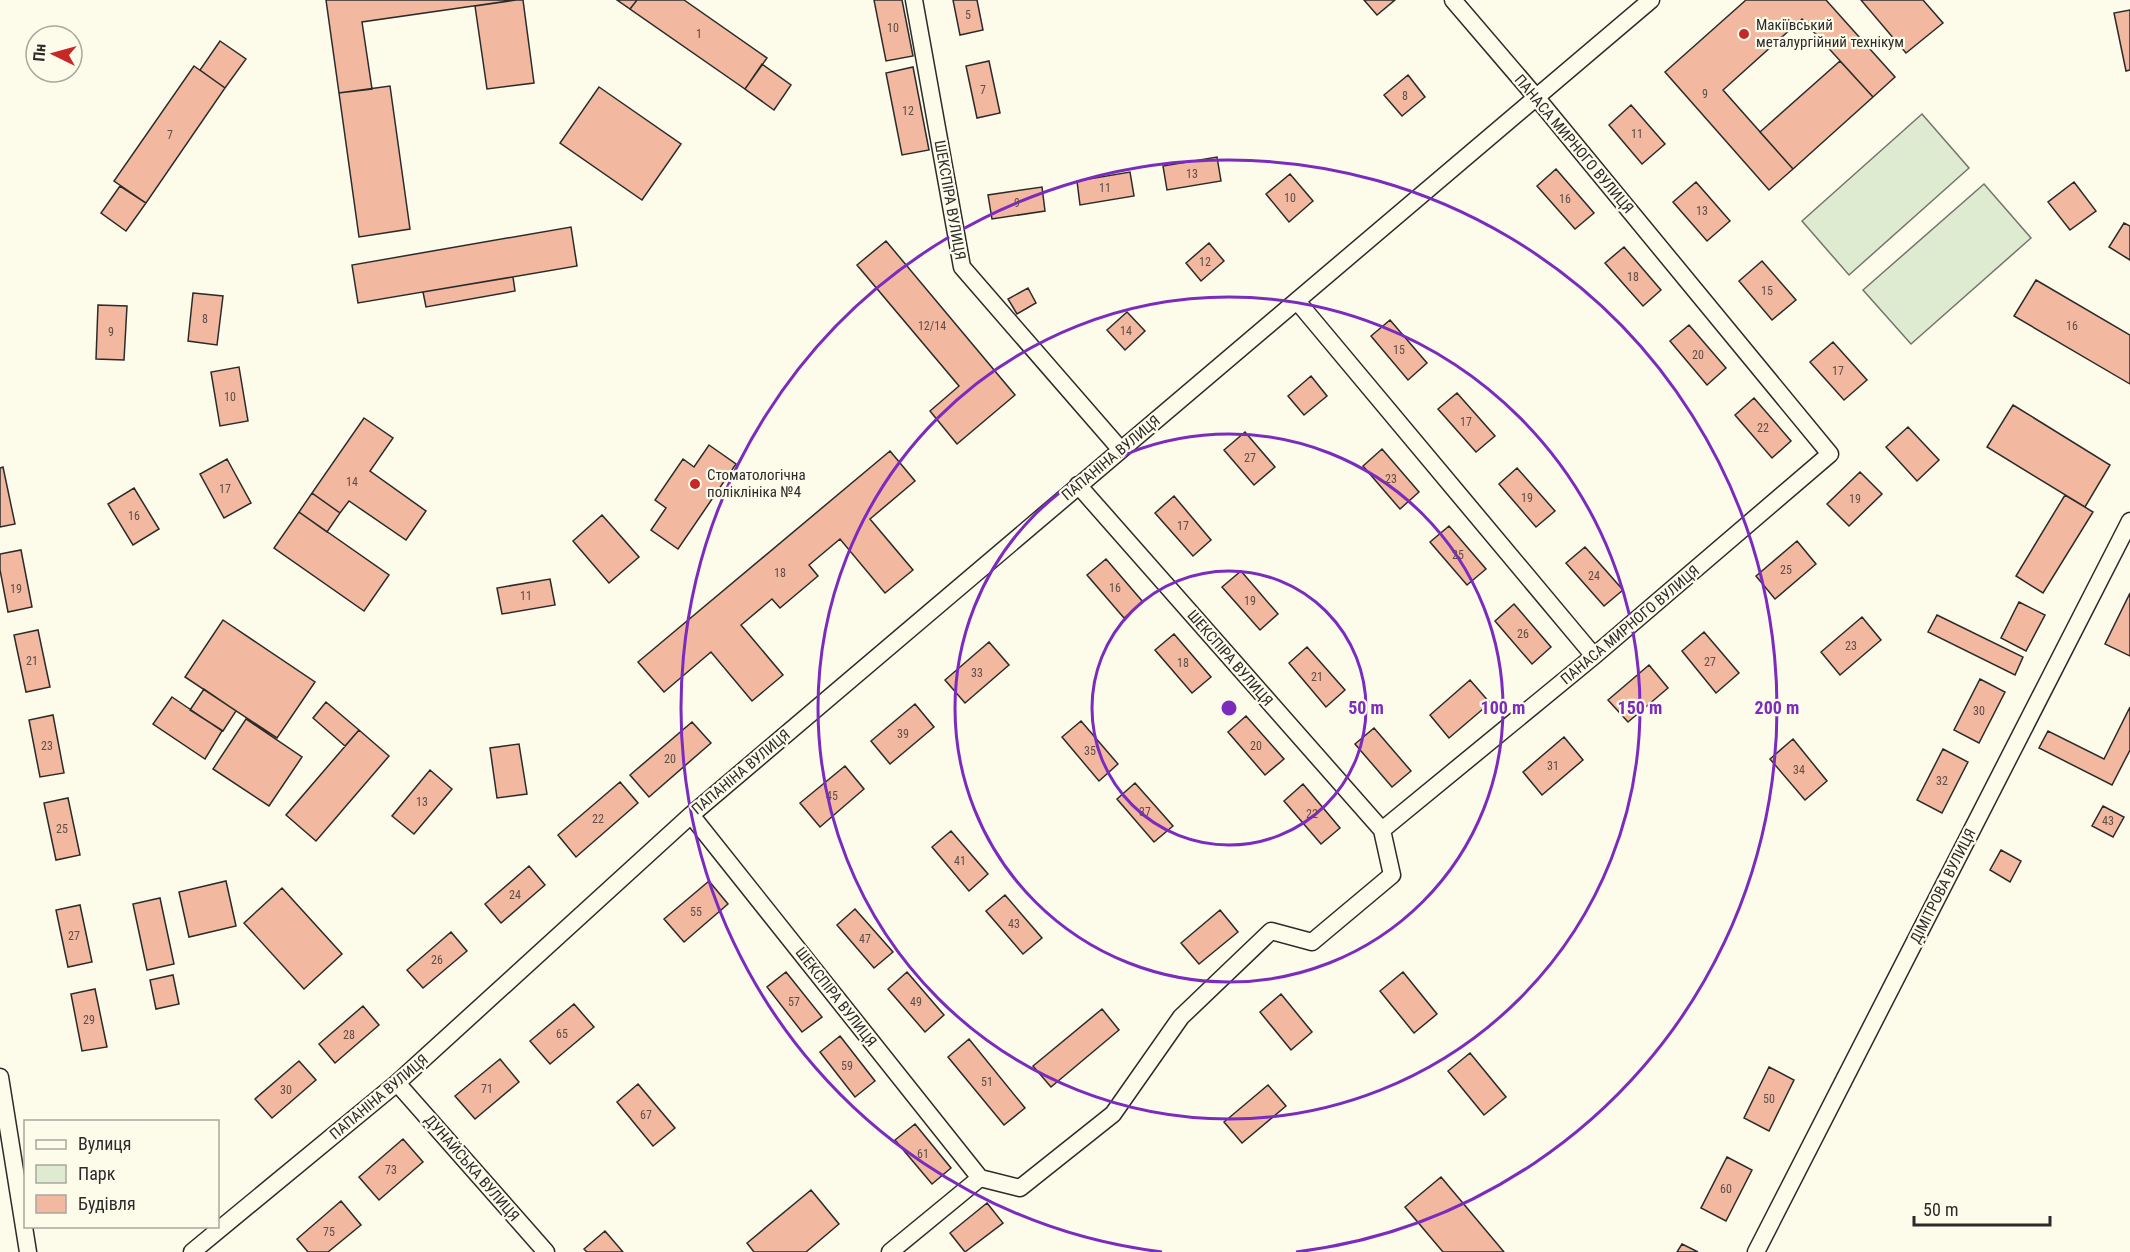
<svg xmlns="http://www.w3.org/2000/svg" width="2130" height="1252" viewBox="0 0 2130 1252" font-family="'Roboto Condensed',sans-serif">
  <rect width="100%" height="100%" fill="#fdfbea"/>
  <path fill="#deebd1" stroke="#74746e" stroke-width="1.5" d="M1922,114L1969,168L1849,275L1802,221Z
    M1984,184L2031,238L1911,344L1863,290Z"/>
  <path fill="#f2b8a0" stroke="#2b2b2b" stroke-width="1.5" d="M326,0H516L362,22L372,89L339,93Z
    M516,0H523L534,83L487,89L475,6Z
    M617,0H637L630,9Z
    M637,0H684L767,58L745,89L630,9Z
    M874,0H902L913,56L886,61Z
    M953,0H977L983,30L960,35Z
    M1364,0H1395L1377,15Z
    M1746,0H1826L1895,77L1873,97L1802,19L1723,90L1793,169L1769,190L1665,72Z
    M1861,0H1923L1943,23L1906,53Z
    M2130,10V70L2126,71L2114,13Z
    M220,41L246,59L225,88L200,70Z
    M989,61L1000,113L977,118L966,66Z
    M1840,61L1873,97L1793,169L1760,132Z
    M762,64L791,85L774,110L745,89Z
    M194,66L225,88L146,203L114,181Z
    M913,67L929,150L902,155L886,73Z
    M1408,75L1425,97L1402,116L1384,95Z
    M390,86L410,229L359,237L339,93Z
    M599,87L681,144L642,200L560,143Z
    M1631,105L1665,144L1642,164L1609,125Z
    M1217,157L1221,181L1167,190L1163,166Z
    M1556,169L1594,213L1575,229L1537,186Z
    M1130,172L1134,196L1080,205L1077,181Z
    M1290,174L1313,201L1289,222L1266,194Z
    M1696,182L1730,221L1707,241L1673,202Z
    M2074,182L2096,211L2070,230L2048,202Z
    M120,186L146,203L126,231L101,213Z
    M1042,187L1045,211L992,219L988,195Z
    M2124,223L2130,226V260L2109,247Z
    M571,227L577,266L358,303L352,265Z
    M886,241L1015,395L957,444L930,411L959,386L857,265Z
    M1209,243L1224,261L1201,281L1186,263Z
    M1624,247L1661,290L1643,306L1605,263Z
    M1762,261L1796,300L1772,320L1739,281Z
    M513,277L515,291L426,307L423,292Z
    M2036,280L2130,335V384L2014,316Z
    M1028,288L1036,303L1017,314L1008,299Z
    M193,293L223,296L217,345L188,341Z
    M98,305L127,306L124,360L96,359Z
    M1127,312L1145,331L1125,350L1107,330Z
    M1390,320L1427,363L1408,380L1371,336Z
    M1689,325L1726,368L1707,385L1670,341Z
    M1833,342L1867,380L1844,400L1810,362Z
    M239,367L248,421L220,426L211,372Z
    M1311,376L1327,396L1304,415L1288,396Z
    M1457,393L1495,436L1476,452L1438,409Z
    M1754,398L1791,441L1772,458L1735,415Z
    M2013,405L2110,465L2085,507L1987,447Z
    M364,418L393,438L370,471L426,511L406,540L349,501L340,513L312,493Z
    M1908,427L1939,460L1917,481L1886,447Z
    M1245,432L1275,467L1254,485L1224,450Z
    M709,445L736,464L678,549L651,530L666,508L655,500L683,459L694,467Z
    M1382,449L1419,492L1400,509L1363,466Z
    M890,451L915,481L870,519L913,570L885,593L840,539L809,565L818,576L780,608L772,599L741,625L783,675L752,701L711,652L664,692L638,662Z
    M227,459L251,503L224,518L200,474Z
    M3,467L15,524L0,527V468Z
    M1517,468L1555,511L1536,527L1499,484Z
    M1860,472L1882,494L1849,526L1827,504Z
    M134,488L159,529L133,545L108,504Z
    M312,493L340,513L327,532L299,512Z
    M2065,495L2093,512L2043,593L2016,576Z
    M1174,496L1211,540L1193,556L1155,513Z
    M299,512L389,575L364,611L274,548Z
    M602,515L639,557L609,583L573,541Z
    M1449,526L1486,569L1467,585L1430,542Z
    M1797,541L1816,564L1775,599L1756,576Z
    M1585,547L1623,590L1604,606L1566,563Z
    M21,550L32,607L8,612L0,570V554Z
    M1106,559L1143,602L1124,618L1087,575Z
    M1241,571L1278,614L1260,630L1222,587Z
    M550,579L555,605L502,614L497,588Z
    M2130,593V656L2105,644Z
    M2019,602L2045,615L2026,651L2001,638Z
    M1514,604L1551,647L1532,664L1495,621Z
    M1937,615L2023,657L2015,675L1928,632Z
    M1862,617L1881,640L1840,675L1821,652Z
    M223,620L315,682L277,738L185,677Z
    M38,630L50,687L26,692L14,635Z
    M1704,632L1739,673L1716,693L1682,651Z
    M1174,634L1211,677L1192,693L1155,650Z
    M989,642L1009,665L965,703L945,680Z
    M1307,647L1345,690L1326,707L1289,663Z
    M1649,665L1668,688L1628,722L1608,700Z
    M1980,679L2005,692L1979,743L1954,730Z
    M1470,680L1490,703L1449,738L1430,715Z
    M204,689L236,711L223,731L190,710Z
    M172,697L222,731L205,759L153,724Z
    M326,702L359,730L345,746L313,718Z
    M915,704L934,727L890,764L871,741Z
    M2130,707V750L2112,785L2039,748L2048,731L2104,759Z
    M53,715L64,773L40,777L29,720Z
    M1246,716L1284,759L1265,775L1228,732Z
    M246,719L302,757L269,806L213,769Z
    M1081,721L1118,764L1099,781L1062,737Z
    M692,722L711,743L649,797L630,775Z
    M1374,728L1411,771L1392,787L1355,744Z
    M359,730L389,756L316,841L286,815Z
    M1564,737L1583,760L1542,795L1523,772Z
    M1793,739L1827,781L1805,800L1770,759Z
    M519,744L527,794L497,798L490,748Z
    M1943,749L1968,762L1942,813L1917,800Z
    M845,766L864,789L820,827L800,803Z
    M430,770L452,789L414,834L392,816Z
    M620,782L638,803L576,857L558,835Z
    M1135,783L1173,826L1154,842L1117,799Z
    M1303,784L1340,828L1321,844L1284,801Z
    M68,798L80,855L56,860L44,803Z
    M2103,806L2124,817L2113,837L2092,826Z
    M951,831L988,874L969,891L932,847Z
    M2001,850L2021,861L2010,882L1990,870Z
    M529,866L545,885L501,923L485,904Z
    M226,881L236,926L189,937L179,892Z
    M709,881L728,904L684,942L664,919Z
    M282,888L342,954L304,989L244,923Z
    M1005,895L1042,938L1023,954L986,911Z
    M160,898L174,964L147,970L133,904Z
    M80,905L92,962L68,967L56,910Z
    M855,909L893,952L874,968L837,925Z
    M1220,910L1238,932L1199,964L1181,943Z
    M451,932L467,951L423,988L407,970Z
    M786,972L822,1017L802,1032L767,987Z
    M907,972L944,1015L925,1032L888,989Z
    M1403,972L1437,1014L1414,1033L1380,991Z
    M173,975L179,1004L156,1009L150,980Z
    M95,989L107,1047L82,1051L71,994Z
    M1281,994L1312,1032L1291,1050L1260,1012Z
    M574,1004L594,1027L550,1064L530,1041Z
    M363,1006L379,1025L335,1063L319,1044Z
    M1102,1009L1119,1030L1051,1087L1033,1066Z
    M840,1036L875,1081L855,1097L820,1052Z
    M969,1039L1025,1108L1004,1125L948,1057Z
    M1470,1053L1506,1097L1484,1115L1448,1071Z
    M500,1059L519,1082L475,1119L455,1096Z
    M299,1061L316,1080L272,1118L255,1099Z
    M1769,1067L1794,1080L1769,1131L1744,1118Z
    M638,1084L675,1128L653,1146L617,1102Z
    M1268,1085L1286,1106L1242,1143L1224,1122Z
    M915,1124L951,1168L932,1184L895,1140Z
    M403,1139L423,1162L379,1200L359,1177Z
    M1727,1157L1752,1170L1726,1221L1701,1208Z
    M1441,1177L1504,1252H1443L1405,1207Z
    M811,1190L839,1224L806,1252H754L747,1243Z
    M341,1201L361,1225L328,1252H308L297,1239Z
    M987,1203L1003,1223L965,1252L950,1233Z
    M605,1231L623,1252H587L584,1249Z
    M1682,1244L1698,1252H1677Z"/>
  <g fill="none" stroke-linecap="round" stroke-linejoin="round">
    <g stroke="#2b2b2b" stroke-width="19">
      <path id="minor" d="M914,0L962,267L1121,450
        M1297,301L1594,656
        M691,815L980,1178
        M1382,830L1594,656L1830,454L1536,97L1453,0
        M0,1077L28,1252
        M397,1083L546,1252
        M980,1178L1020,1188L1113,1114L1181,1017L1271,931L1312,942L1392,875L1382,830L1078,485
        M192,1252L397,1083L691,815L1651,0
        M890,1252L980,1178
        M1756,1252L2130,521"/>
    </g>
    <use href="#minor" stroke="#fdfbea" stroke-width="16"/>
  </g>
  <g fill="none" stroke="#7b2cbf" stroke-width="3">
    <circle cx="1229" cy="708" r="137"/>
    <circle cx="1229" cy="708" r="274"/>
    <circle cx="1229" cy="708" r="411"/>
    <path d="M1162 1252A548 548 0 1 1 1296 1252"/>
  </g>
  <g fill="#c62828" stroke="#fdfbea" stroke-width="2">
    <circle cx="1744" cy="34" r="6"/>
    <circle cx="695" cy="484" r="6"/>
  </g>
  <g text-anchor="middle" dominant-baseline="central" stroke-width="4.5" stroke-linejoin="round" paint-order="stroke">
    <g font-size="12" fill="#5d4e48">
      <text x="968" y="15">5</text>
      <text x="893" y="28">10</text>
      <text x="699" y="34">1</text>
      <text x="983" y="90">7</text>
      <text x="1705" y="94">9</text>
      <text x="1405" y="96">8</text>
      <text x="908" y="111">12</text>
      <text x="1637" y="134">11</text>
      <text x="170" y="135">7</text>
      <text x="1192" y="174">13</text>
      <text x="1105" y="188">11</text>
      <text x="1290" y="198">10</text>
      <text x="1565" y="199">16</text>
      <text x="1017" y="203">9</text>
      <text x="1702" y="211">13</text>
      <text x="1205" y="262">12</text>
      <text x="1633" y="277">18</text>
      <text x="1767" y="291">15</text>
      <text x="205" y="319">8</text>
      <text x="932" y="326">12/14</text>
      <text x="2072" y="326">16</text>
      <text x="1126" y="331">14</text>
      <text x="111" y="332">9</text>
      <text x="1399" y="350">15</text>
      <text x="1698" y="355">20</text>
      <text x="1838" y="371">17</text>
      <text x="230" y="397">10</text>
      <text x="1466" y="422">17</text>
      <text x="1763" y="428">22</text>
      <text x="1250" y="458">27</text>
      <text x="1391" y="479">23</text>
      <text x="352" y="482">14</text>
      <text x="225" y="489">17</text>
      <text x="1527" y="498">19</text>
      <text x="1855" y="499">19</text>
      <text x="134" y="516">16</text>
      <text x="1183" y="526">17</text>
      <text x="1458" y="555">25</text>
      <text x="1786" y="570">25</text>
      <text x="780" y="573">18</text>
      <text x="1594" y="576">24</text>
      <text x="1115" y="588">16</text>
      <text x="16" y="589">19</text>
      <text x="526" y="596">11</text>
      <text x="1250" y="601">19</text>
      <text x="1523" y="634">26</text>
      <text x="1851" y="646">23</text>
      <text x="32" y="661">21</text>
      <text x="1710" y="662">27</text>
      <text x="1183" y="663">18</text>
      <text x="977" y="673">33</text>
      <text x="1317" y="677">21</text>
      <text x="1979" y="711">30</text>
      <text x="903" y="734">39</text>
      <text x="47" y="746">23</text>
      <text x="1256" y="746">20</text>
      <text x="1090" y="751">35</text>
      <text x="670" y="759">20</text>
      <text x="1553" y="766">31</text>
      <text x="1799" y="770">34</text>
      <text x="1942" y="781">32</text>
      <text x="832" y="796">45</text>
      <text x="422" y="802">13</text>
      <text x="1145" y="812">37</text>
      <text x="1312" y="814">22</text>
      <text x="598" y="819">22</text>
      <text x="2108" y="821">43</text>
      <text x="62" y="829">25</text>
      <text x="960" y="861">41</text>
      <text x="515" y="895">24</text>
      <text x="696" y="912">55</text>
      <text x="1014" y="924">43</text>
      <text x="74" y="936">27</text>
      <text x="865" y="939">47</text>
      <text x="437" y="960">26</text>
      <text x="794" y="1002">57</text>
      <text x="916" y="1002">49</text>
      <text x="89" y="1020">29</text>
      <text x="562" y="1034">65</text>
      <text x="349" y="1035">28</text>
      <text x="847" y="1066">59</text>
      <text x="987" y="1082">51</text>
      <text x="487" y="1089">71</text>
      <text x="286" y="1090">30</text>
      <text x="1769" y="1099">50</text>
      <text x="646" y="1115">67</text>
      <text x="923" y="1154">61</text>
      <text x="391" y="1170">73</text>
      <text x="1726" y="1189">60</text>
      <text x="329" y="1232">75</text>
    </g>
    <g font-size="15" fill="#2b2b2b" stroke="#fdfbea" text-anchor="start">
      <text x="1756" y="25">Макіївський<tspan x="1756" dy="17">металургійний технікум</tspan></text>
      <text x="707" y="475">Стоматологічна<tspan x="707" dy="17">поліклініка №4</tspan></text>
    </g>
    <g font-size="15" fill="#2b2b2b" stroke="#fdfbea">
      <text transform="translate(1574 144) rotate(50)">ПАНАСА МИРНОГО ВУЛИЦЯ</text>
      <text transform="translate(950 200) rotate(80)">ШЕКСПІРА ВУЛИЦЯ</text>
      <text transform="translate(1111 458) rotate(-40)">ПАПАНІНА ВУЛИЦЯ</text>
      <text transform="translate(1630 625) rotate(-40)">ПАНАСА МИРНОГО ВУЛИЦЯ</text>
      <text transform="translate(1230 658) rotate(49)">ШЕКСПІРА ВУЛИЦЯ</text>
      <text transform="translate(741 772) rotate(-40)">ПАПАНІНА ВУЛИЦЯ</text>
      <text transform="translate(1943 886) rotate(-63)">ДІМІТРОВА ВУЛИЦЯ</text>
      <text transform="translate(836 997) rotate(52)">ШЕКСПІРА ВУЛИЦЯ</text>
      <text transform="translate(379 1097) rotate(-40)">ПАПАНІНА ВУЛИЦЯ</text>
      <text transform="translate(472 1168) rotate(49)">ДУНАЙСЬКА ВУЛИЦЯ</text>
    </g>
  </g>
  <circle cx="1229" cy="708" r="9" fill="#7b2cbf" stroke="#fdfbea" stroke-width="3"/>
  <g font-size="18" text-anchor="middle" font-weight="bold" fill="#7b2cbf" stroke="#fdfbea" stroke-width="4.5" stroke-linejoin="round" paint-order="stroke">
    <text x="1366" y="714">50 m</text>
    <text x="1503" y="714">100 m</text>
    <text x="1640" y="714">150 m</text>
    <text x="1777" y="714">200 m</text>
  </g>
  <rect x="24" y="1120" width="195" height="108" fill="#fdfbea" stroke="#a9a89e" stroke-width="1.5"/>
  <rect x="36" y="1140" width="30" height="9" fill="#fdfbea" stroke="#a9a89e" stroke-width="1.5"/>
  <text x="78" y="1150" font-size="18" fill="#2b2b2b">Вулиця</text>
  <rect x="36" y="1165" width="30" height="18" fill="#deebd1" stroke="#a9a89e" stroke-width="1.5"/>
  <text x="78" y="1180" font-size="18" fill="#2b2b2b">Парк</text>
  <rect x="36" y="1195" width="30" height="18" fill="#f2b8a0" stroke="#a9a89e" stroke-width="1.5"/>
  <text x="78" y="1210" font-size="18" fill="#2b2b2b">Будівля</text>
  <g transform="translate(54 54) rotate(275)"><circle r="28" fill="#fdfbea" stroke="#a9a89e" stroke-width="1.5"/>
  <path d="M0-4.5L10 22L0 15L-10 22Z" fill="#c62828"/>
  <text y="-9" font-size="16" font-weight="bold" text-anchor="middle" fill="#2b2b2b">Пн</text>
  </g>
  <path d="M1914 1216v9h136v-9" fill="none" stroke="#2b2b2b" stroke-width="3"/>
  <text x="1923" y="1216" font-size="18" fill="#2b2b2b" stroke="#fdfbea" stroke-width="4.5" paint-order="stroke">50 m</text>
</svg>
